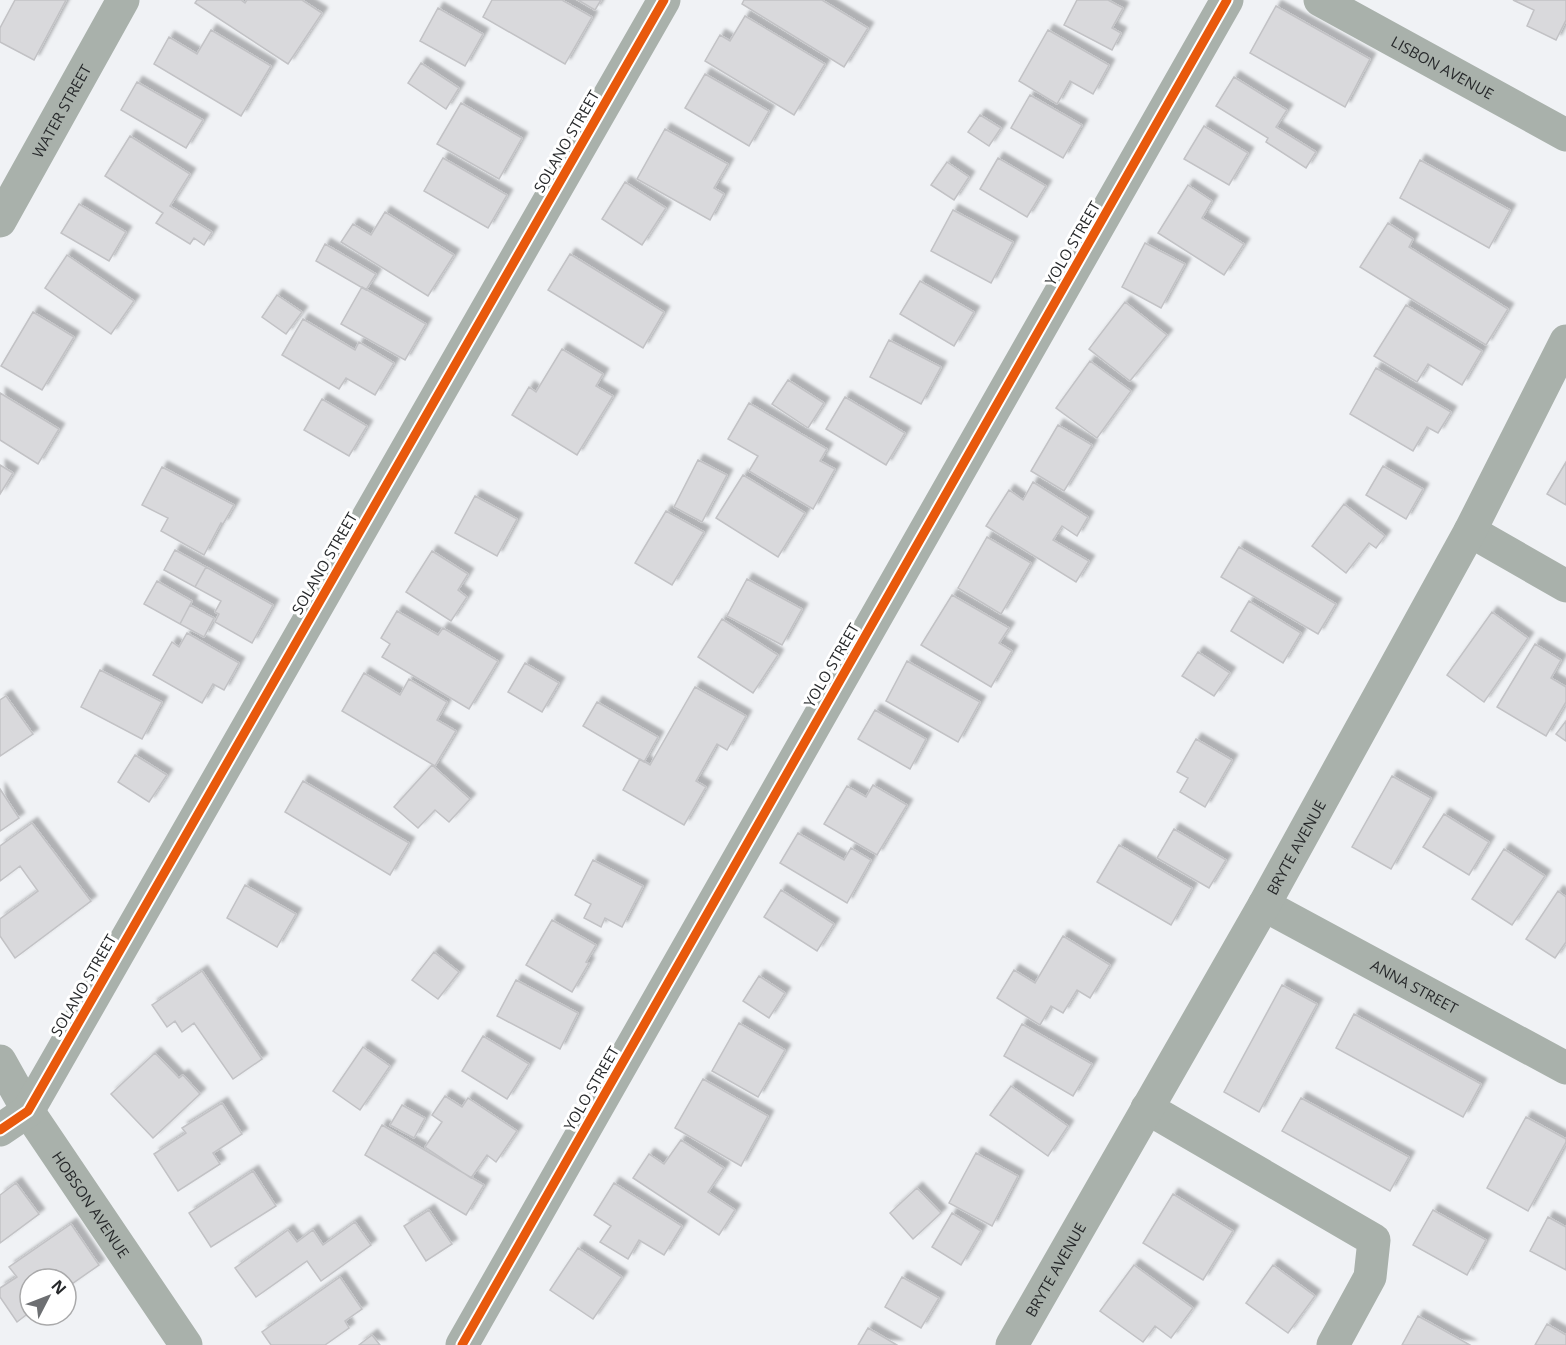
<svg xmlns="http://www.w3.org/2000/svg" width="1566" height="1345" viewBox="0 0 1566 1345" font-family="'Open Sans',sans-serif">
  <defs>
    <filter id="shadow"><feDropShadow dx="5.5" dy="-5.5" stdDeviation="1.5" flood-color="#0004"/></filter>
  </defs>
  <rect width="100%" height="100%" fill="#f0f2f5"/>
  <path fill="#d9d9dc" stroke="#c2c2c5" stroke-width="1.5" filter="url(#shadow)" d="M15,0H66L34,60L0,42V28Z
    M197,0H241L245,3L247,0H302L322,13L288,64L195,3Z
    M492,0H562L592,17L565,64L483,17Z
    M578,0H601L595,10Z
    M744,0H822L868,28L844,67L742,4Z
    M1077,0H1108L1123,8L1112,28L1121,33L1112,50L1064,25Z
    M1513,0H1566V20L1556,40L1527,26L1534,10Z
    M1276,6L1370,59L1345,107L1250,53Z
    M438,8L483,34L465,66L420,41Z
    M745,16L825,64L794,115L705,61L720,35L730,41Z
    M211,30L271,66L241,116L154,64L169,37L197,54Z
    M1048,30L1109,65L1093,94L1070,81L1057,104L1019,81Z
    M421,63L459,88L446,109L408,83Z
    M705,74L769,111L749,146L685,108Z
    M1234,77L1287,110L1276,127L1316,152L1306,168L1266,142L1268,138L1216,106Z
    M137,82L203,120L186,148L121,110Z
    M1030,95L1082,125L1063,158L1011,128Z
    M461,103L522,138L499,179L437,144Z
    M980,115L1001,128L989,146L968,132Z
    M1204,126L1248,153L1229,185L1184,159Z
    M665,129L728,164L714,188L724,194L710,220L637,179Z
    M130,136L190,174L170,206L212,232L204,245L194,238L190,244L156,223L163,213L105,176Z
    M443,158L507,195L488,228L424,191Z
    M998,158L1046,186L1027,217L980,189Z
    M1420,160L1510,210L1489,248L1400,198Z
    M947,162L969,177L954,200L931,185Z
    M625,182L666,208L642,245L602,219Z
    M1188,185L1212,201L1202,218L1244,244L1224,275L1158,233Z
    M79,204L126,232L109,261L61,233Z
    M953,210L1013,242L991,283L931,251Z
    M385,212L454,255L428,296L341,242L353,224L371,235Z
    M1388,223L1413,239L1409,247L1508,309L1486,345L1360,267Z
    M1145,243L1185,264L1161,308L1122,287Z
    M325,244L376,274L366,290L316,261Z
    M570,254L664,312L643,348L548,290Z
    M67,255L134,301L111,334L45,288Z
    M920,281L974,312L954,346L900,314Z
    M362,287L426,324L405,360L341,324Z
    M277,295L302,312L286,334L262,317Z
    M1125,302L1167,335L1130,381L1089,349Z
    M1406,305L1482,351L1462,385L1428,364L1417,382L1374,356Z
    M33,312L74,337L42,390L1,366Z
    M303,319L355,350L359,342L394,363L375,395L346,378L339,389L282,355Z
    M889,340L941,367L921,404L870,377Z
    M562,349L603,374L596,386L613,396L577,455L512,415L529,387L536,392Z
    M1090,361L1131,391L1097,438L1056,408Z
    M1376,368L1451,412L1438,433L1427,427L1413,451L1350,414Z
    M788,380L824,403L808,428L772,404Z
    M0,393L59,429L38,464L0,440Z
    M845,397L905,433L886,465L826,429Z
    M322,399L367,426L349,456L304,430Z
    M749,403L827,449L820,461L835,469L813,509L749,471L758,456L728,439Z
    M1058,425L1092,445L1064,491L1031,471Z
    M698,460L727,475L702,522L674,507Z
    M1566,462V505L1547,494Z
    M0,465L13,473L0,494Z
    M1383,466L1423,489L1406,519L1366,495Z
    M162,467L234,505L223,524L221,523L204,555L161,531L168,518L142,505Z
    M743,475L805,513L778,557L716,518Z
    M1033,482L1088,517L1077,536L1062,526L1053,540L1089,561L1076,582L986,526L1009,490L1023,500Z
    M475,496L517,519L497,556L455,533Z
    M1344,504L1385,536L1376,548L1369,543L1346,573L1312,546Z
    M666,511L704,532L672,585L635,563Z
    M987,537L1031,563L1001,614L958,588Z
    M1239,547L1336,604L1318,634L1221,577Z
    M175,550L206,567L195,587L164,570Z
    M432,551L468,574L458,590L467,597L451,621L406,592Z
    M206,567L273,605L252,643L215,622L219,614L215,612L221,601L195,587Z
    M747,579L802,609L782,645L727,616Z
    M157,581L192,601L180,624L144,604Z
    M952,595L1009,628L999,643L1012,651L991,687L921,645Z
    M1249,601L1301,633L1283,663L1231,631Z
    M190,605L214,618L204,637L180,624Z
    M397,611L438,635L443,628L498,661L469,709L382,657L390,644L381,638Z
    M1492,612L1528,638L1484,702L1447,675Z
    M722,619L778,655L753,693L698,657Z
    M187,633L239,663L224,690L213,684L202,703L153,675L172,642L179,647Z
    M1535,644L1561,660L1551,678L1566,687V702L1546,736L1497,707Z
    M1198,652L1230,673L1214,696L1182,676Z
    M907,661L980,702L958,742L886,701Z
    M525,663L559,683L542,712L508,692Z
    M100,670L162,702L142,739L81,707Z
    M364,673L400,695L409,679L447,702L437,720L456,731L435,766L342,711Z
    M695,687L746,716L727,750L717,744L696,781L706,787L684,825L623,790L640,759L650,765Z
    M6,696L33,734L0,756V700Z
    M597,702L658,737L644,762L583,726Z
    M875,710L926,739L910,769L858,739Z
    M1566,721V741L1556,734Z
    M1196,739L1232,760L1205,807L1180,792L1188,778L1177,772Z
    M135,755L167,775L149,802L118,782Z
    M432,765L470,799L449,822L435,810L418,828L394,807Z
    M1392,776L1431,798L1391,869L1352,847Z
    M303,781L409,843L390,875L285,812Z
    M873,785L907,805L877,855L824,824L847,786L866,797Z
    M0,789L19,818L0,831Z
    M1444,814L1489,842L1469,875L1423,847Z
    M32,823L91,901L15,958L0,936V919L38,891L20,866L0,881V846Z
    M1174,829L1226,860L1209,888L1157,858Z
    M798,833L844,860L851,848L871,860L847,903L780,863Z
    M1119,845L1192,888L1171,925L1097,882Z
    M1504,849L1545,876L1512,925L1472,899Z
    M593,860L643,886L622,927L605,918L601,927L584,918L591,904L575,895Z
    M245,885L296,914L277,947L227,918Z
    M781,890L834,924L817,951L764,917Z
    M1558,891L1566,897V942L1555,958L1526,939Z
    M552,920L596,945L586,962L589,963L572,992L526,965Z
    M1063,936L1110,965L1090,998L1077,990L1063,1013L1051,1006L1040,1025L997,998L1014,970L1035,983Z
    M434,952L459,972L438,999L412,980Z
    M202,971L262,1059L233,1079L194,1023L182,1032L175,1021L167,1027L152,1005Z
    M759,976L785,993L769,1018L743,1001Z
    M516,980L578,1013L560,1049L497,1016Z
    M1282,985L1317,1004L1259,1112L1224,1092Z
    M1354,1014L1481,1084L1463,1117L1336,1048Z
    M739,1023L785,1050L758,1097L712,1071Z
    M1022,1024L1092,1064L1073,1096L1004,1056Z
    M483,1036L529,1064L507,1099L462,1071Z
    M363,1047L390,1066L360,1110L333,1091Z
    M155,1053L179,1078L183,1075L200,1094L153,1138L111,1094Z
    M703,1079L768,1116L741,1166L675,1128Z
    M1011,1086L1068,1126L1048,1156L990,1115Z
    M445,1096L462,1107L468,1098L517,1131L496,1162L487,1155L471,1178L425,1147L442,1122L432,1115Z
    M1301,1098L1409,1157L1390,1191L1282,1131Z
    M222,1103L242,1134L213,1153L220,1164L178,1191L154,1154L186,1133L182,1128Z
    M402,1105L425,1118L414,1138L390,1125Z
    M1526,1117L1566,1139V1142L1528,1211L1487,1188Z
    M382,1125L484,1185L466,1215L365,1155Z
    M681,1140L724,1168L708,1192L735,1210L719,1235L633,1178L649,1154L664,1164Z
    M976,1153L1018,1176L992,1226L949,1203Z
    M253,1171L276,1206L211,1247L189,1213Z
    M16,1183L39,1214L0,1243V1195Z
    M614,1183L682,1226L664,1255L639,1240L628,1259L600,1242L611,1226L594,1215Z
    M917,1188L941,1213L913,1239L890,1213Z
    M1173,1194L1233,1231L1203,1280L1143,1243Z
    M429,1210L452,1244L426,1261L404,1226Z
    M1433,1210L1486,1240L1467,1275L1413,1245Z
    M952,1213L981,1231L961,1265L932,1247Z
    M1548,1217L1566,1227V1270L1530,1251Z
    M355,1222L371,1245L321,1281L307,1261L256,1297L235,1268L288,1230L297,1242L313,1230L323,1245Z
    M71,1224L99,1265L66,1288V1279H30V1312L17,1322L0,1297V1288L17,1277L9,1267Z
    M578,1248L622,1277L593,1319L550,1290Z
    M1134,1265L1193,1308L1171,1338L1155,1326L1143,1342L1100,1311Z
    M1273,1265L1315,1296L1288,1333L1246,1303Z
    M340,1277L362,1309L345,1321L349,1328L325,1345H271L262,1332Z
    M902,1277L939,1298L921,1328L885,1307Z
    M1418,1316L1470,1345H1402Z
    M1547,1324L1566,1335V1345H1535Z
    M868,1328L897,1345H858Z
    M372,1335L380,1345H359Z"/>
  <g fill="none" stroke-linecap="round" stroke-linejoin="round">
    <g stroke="#a9b1ab" stroke-width="33">
      <path id="s1" d="M1320,0L1566,135"/>
      <path id="s2" d="M0,221L123,0"/>
      <path d="M1470,531L1566,586"/>
      <path id="s3" d="M1264,905L1566,1068"/>
      <path id="s4" d="M0,1061L28,1111L186,1345"/>
      <path d="M1147,1108L1374,1240L1370,1277L1333,1345"/>
      <path d="M0,1130L28,1111L664,0"/>
      <path d="M462,1345L1227,0"/>
      <path id="s5" d="M1012,1345L1264,905L1470,531L1566,341"/>
    </g>
    <g stroke="#fff" stroke-width="13">
      <path id="cycleway" d="M0,1130L28,1111L664,0
        M462,1345L1227,0"/>
    </g>
    <use href="#cycleway" stroke="#e8590c" stroke-width="9"/>
  </g>
  <g text-anchor="middle" dominant-baseline="central" stroke-width="6" stroke-linejoin="round" paint-order="stroke">
    <g font-size="15" fill="#27292b" stroke="#fff">
      <text stroke="none"><textPath href="#s1" startOffset="140">LISBON AVENUE</textPath></text>
      <text stroke="none"><textPath href="#s2" startOffset="126">WATER STREET</textPath></text>
      <text transform="translate(566 141) rotate(-60)">SOLANO STREET</text>
      <text transform="translate(1072 243) rotate(-60)">YOLO STREET</text>
      <text transform="translate(324 563) rotate(-60)">SOLANO STREET</text>
      <text transform="translate(831 665) rotate(-60)">YOLO STREET</text>
      <text stroke="none"><textPath href="#s5" startOffset="573">BRYTE AVENUE</textPath></text>
      <text transform="translate(83 985) rotate(-60)">SOLANO STREET</text>
      <text stroke="none"><textPath href="#s3" startOffset="171">ANNA STREET</textPath></text>
      <text transform="translate(591 1088) rotate(-60)">YOLO STREET</text>
      <text stroke="none"><textPath href="#s4" startOffset="170">HOBSON AVENUE</textPath></text>
      <text stroke="none"><textPath href="#s5" startOffset="87">BRYTE AVENUE</textPath></text>
    </g>
  </g>
  <g transform="translate(48 1297) rotate(48)"><circle r="28" fill="#ffffff" stroke="#a9a9aa" stroke-width="1.5"/>
  <path d="M0-4.5L10 22L0 15L-10 22Z" fill="#6d6f72"/>
  <text y="-9" font-size="16" font-weight="bold" text-anchor="middle" fill="#27292b">N</text>
  </g>
</svg>
